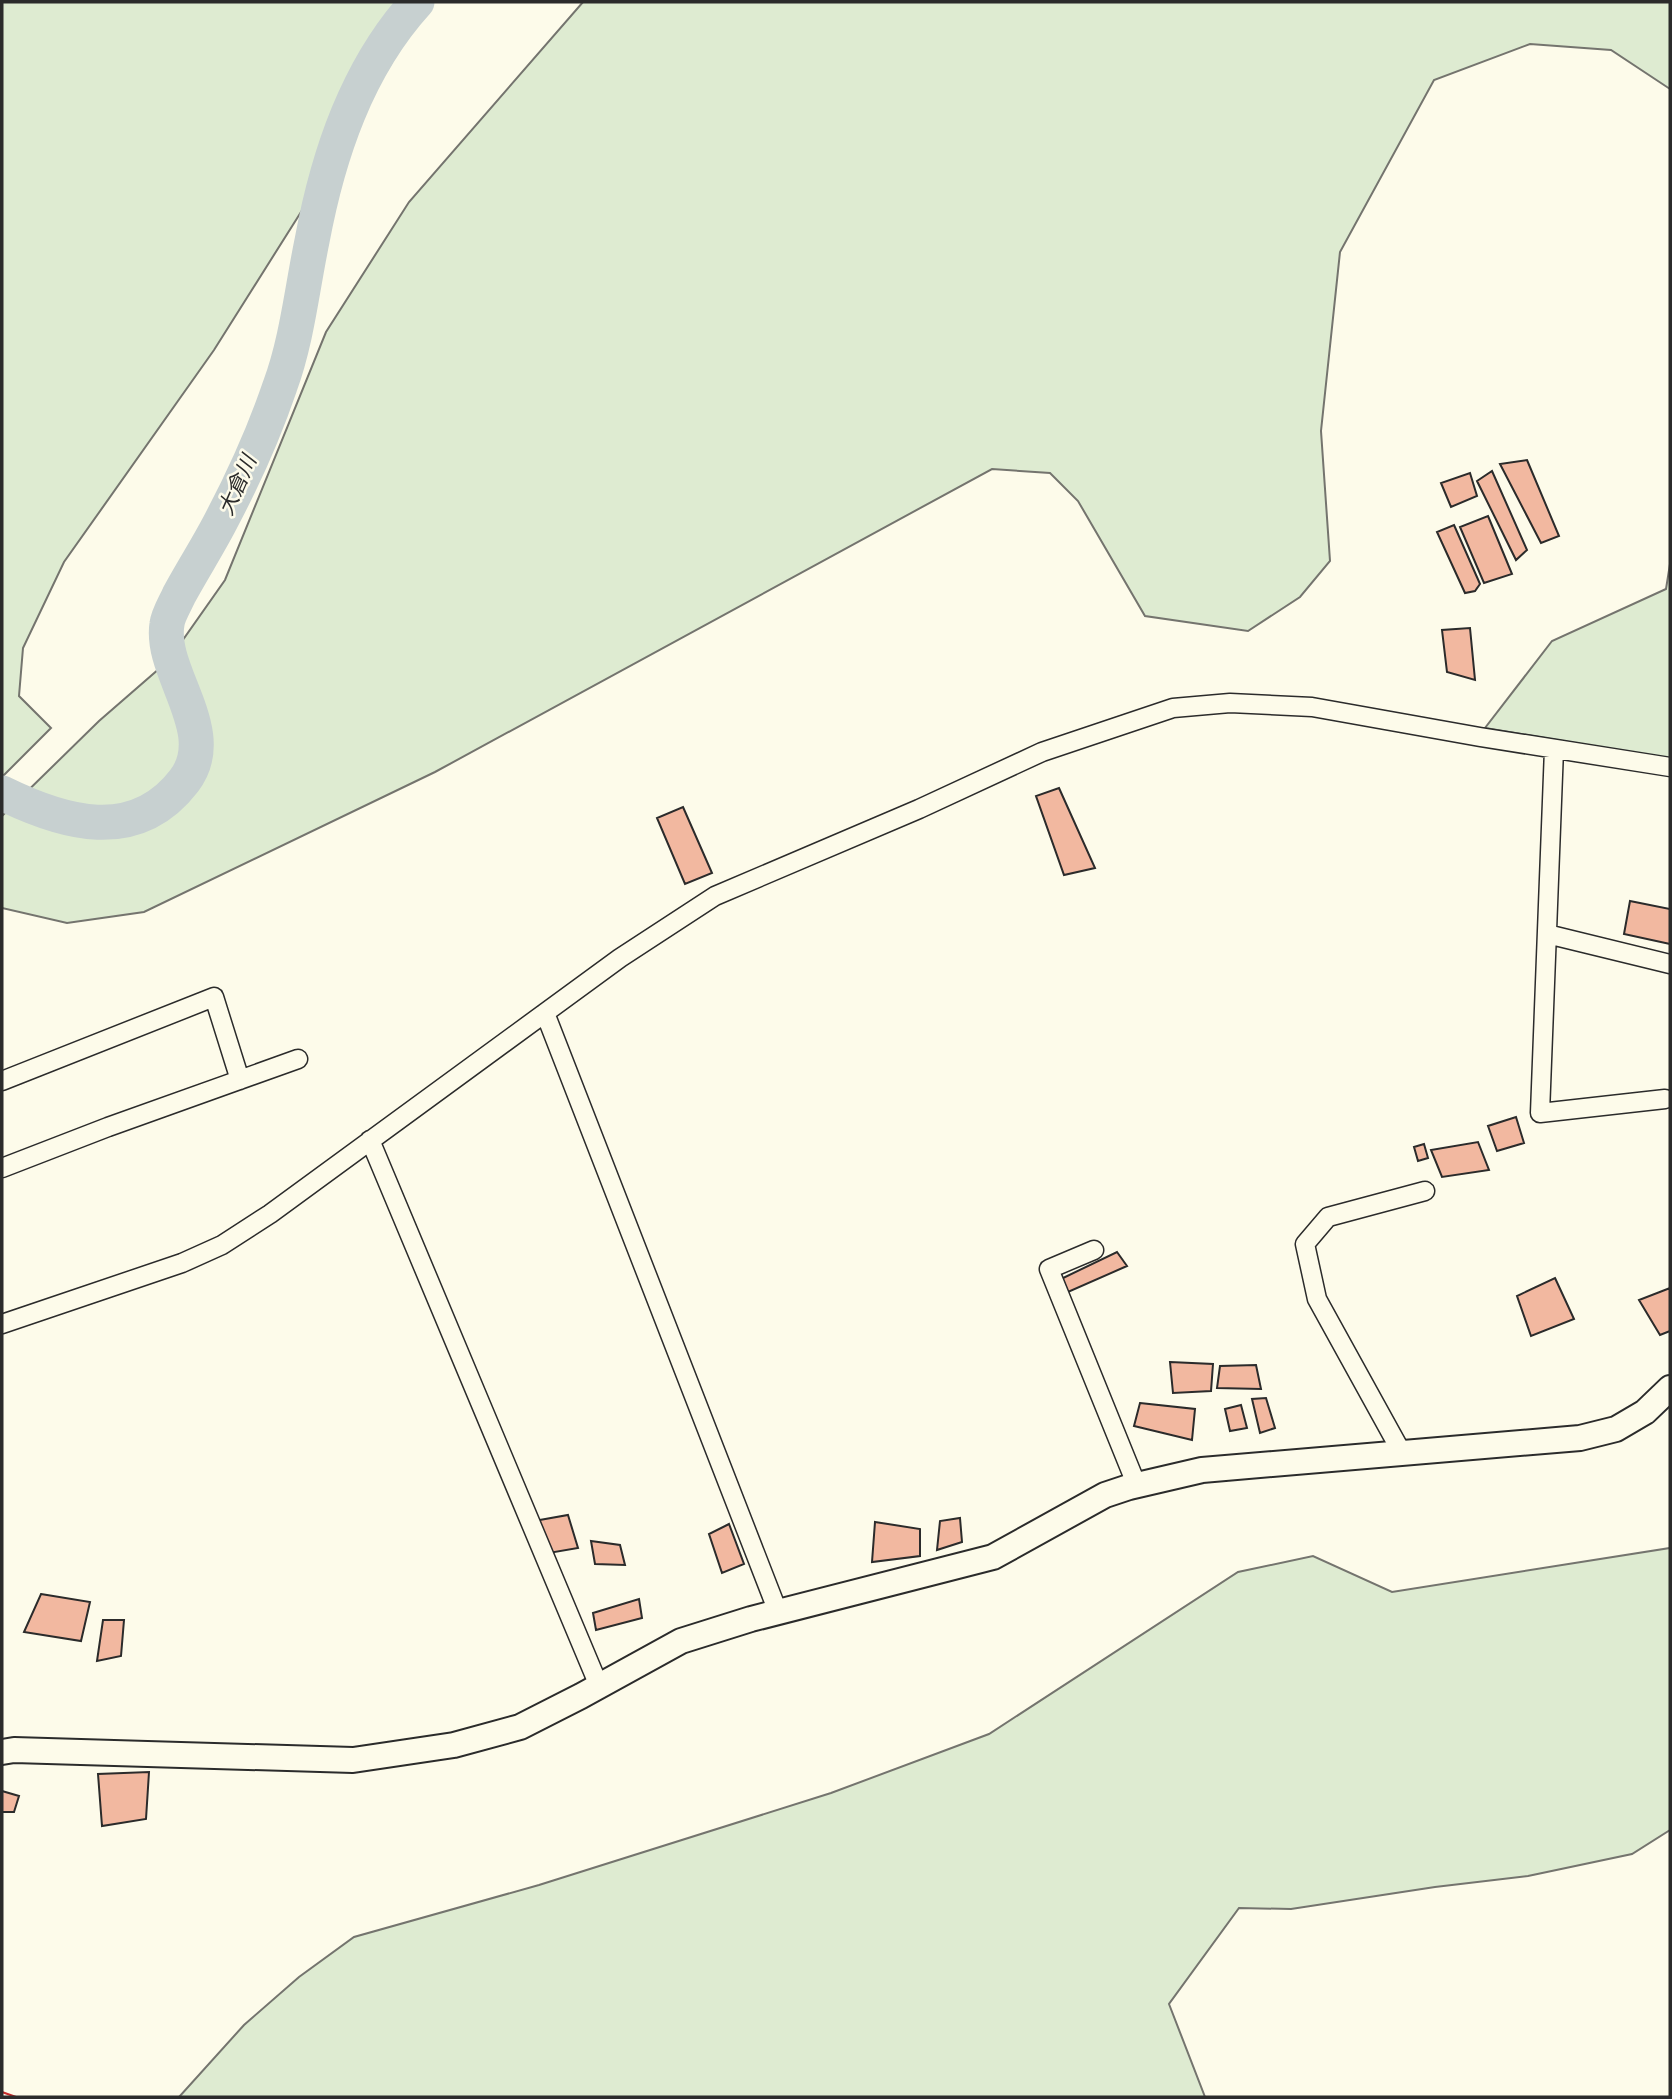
<svg xmlns="http://www.w3.org/2000/svg" width="1672" height="2099" viewBox="0 0 1672 2099" font-family="Merriweather,'Noto Sans JP',serif">
  <rect width="100%" height="100%" fill="#fdfbea"/>
  <path fill="#deebd1" stroke="#74746e" stroke-width="2" d="M2,2H428L313,193L214,350L64,562L23,648L19,696L51,728L2,777Z
    M583,2H1670V89L1611,50L1530,44L1434,80L1340,252L1321,431L1330,561L1300,597L1248,631L1145,616L1078,501L1050,473L992,469L435,772L144,912L67,923L2,908V816L99,721L168,661L225,580L326,332L409,202Z
    M1670,564V759L1485,728L1552,641L1666,589Z
    M1670,1548V1830L1632,1854L1528,1876L1435,1887L1291,1909L1239,1908L1169,2004L1205,2097H179L244,2025L299,1977L354,1937L539,1885L831,1793L989,1734L1238,1572L1313,1556L1392,1592Z"/>
  <g fill="none" stroke-linecap="round" stroke-linejoin="round">
    <path stroke="#c7d0d0" stroke-width="35" d="M2,793C63,823 135,845 184,781C222,732 159,673 167,624C168,615 175,604 179,595C193,569 210,543 223,517C245,475 265,430 280,386C297,340 302,289 312,241C328,155 357,68 417,2"/>
  </g>
  <path fill="#f2b8a0" stroke="#2b2b2b" stroke-width="2" d="M1527,460L1559,536L1541,543L1500,464Z
    M1492,471L1527,550L1516,560L1477,481Z
    M1470,473L1477,496L1451,507L1441,483Z
    M1488,516L1512,574L1484,583L1460,527Z
    M1454,525L1480,584L1475,591L1465,593L1437,532Z
    M1470,628L1475,680L1447,672L1442,630Z
    M1059,788L1095,868L1064,875L1036,796Z
    M683,807L712,873L685,884L657,818Z
    M1630,901L1670,909V944L1624,934Z
    M1516,1117L1524,1143L1497,1151L1488,1126Z
    M1478,1142L1489,1170L1442,1177L1431,1150Z
    M1424,1144L1428,1158L1418,1161L1414,1147Z
    M1117,1252L1127,1266L1068,1292L1061,1279Z
    M1555,1278L1574,1319L1531,1336L1517,1296Z
    M1670,1288V1331L1660,1335L1639,1300Z
    M1170,1362L1213,1364L1211,1391L1173,1393Z
    M1256,1365L1261,1389L1217,1388L1220,1366Z
    M1266,1398L1275,1428L1260,1433L1252,1399Z
    M1140,1403L1195,1409L1192,1440L1134,1426Z
    M1241,1405L1247,1428L1230,1431L1225,1409Z
    M568,1515L578,1548L549,1553L534,1521Z
    M960,1518L962,1542L937,1550L940,1521Z
    M875,1522L920,1529V1556L872,1562Z
    M729,1524L744,1564L722,1573L709,1534Z
    M591,1541L620,1545L625,1565L595,1564Z
    M41,1594L90,1602L81,1641L24,1632Z
    M639,1599L642,1618L596,1630L593,1613Z
    M103,1620H124L121,1656L97,1661Z
    M149,1772L146,1819L102,1826L98,1774Z
    M2,1791L19,1796L14,1812H2Z"/>
  <g fill="none" stroke-linecap="round" stroke-linejoin="round">
    <g stroke="#2b2b2b" stroke-width="21">
      <path id="street" d="M1554,749L1540,1113L1665,1099
        M1547,934L1670,964
        M545,1013L778,1612
        M2,1081L214,997L240,1080
        M370,1140L599,1686
        M2,1168L108,1127L298,1059
        M1094,1250L1049,1269L1137,1486
        M2,1324L182,1263L222,1245L270,1214L620,958L715,896L919,809L1042,752L1173,708L1230,703L1312,707L1480,737L1670,767
        M1402,1453L1317,1299L1305,1244L1328,1217L1425,1191"/>
    </g>
    <g stroke="#2b2b2b" stroke-width="28">
      <path id="secondary" d="M2,1752L14,1750L353,1760L454,1745L520,1727L581,1696L681,1641L751,1619L993,1557L1105,1495L1129,1487L1202,1470L1580,1438L1616,1429L1645,1412L1670,1388"/>
    </g>
    <use href="#street" stroke="#fdfbea" stroke-width="18"/>
    <use href="#secondary" stroke="#fdfbea" stroke-width="24"/>
    <path stroke="#c62828" stroke-width="2" stroke-dasharray="24 5 3.5 5" stroke-linecap="butt" d="M2,2092L16,2097"/>
  </g>
  <g text-anchor="middle" dominant-baseline="central" stroke-width="5" stroke-linejoin="round" paint-order="stroke">
    <g font-size="21" font-style="italic" fill="#2b2b2b" stroke="#fdfbea">
      <text transform="translate(237 485) rotate(-66)">大倉川</text>
    </g>
  </g>
  <rect width="1672" height="2099" fill="none" stroke="#2b2b2b" stroke-width="7"/>
</svg>
